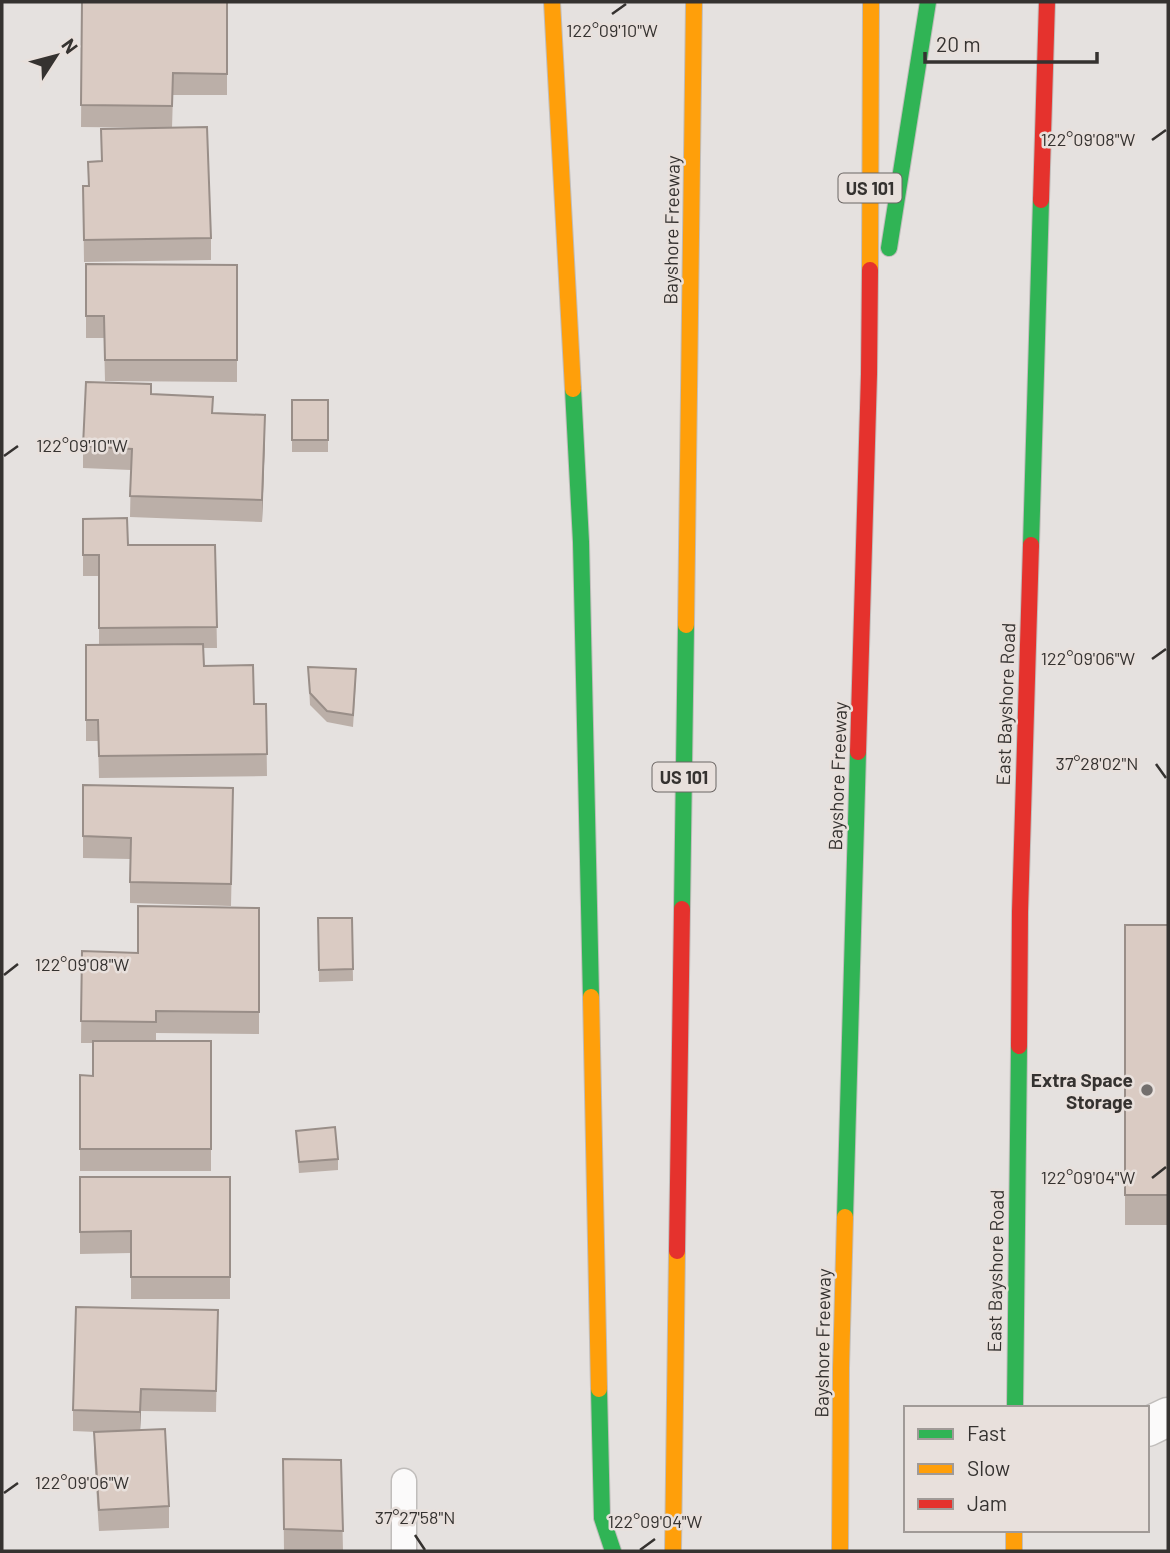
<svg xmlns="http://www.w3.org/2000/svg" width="1170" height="1553" viewBox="0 0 1170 1553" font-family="Barlow,sans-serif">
  <rect width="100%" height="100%" fill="#e5e1df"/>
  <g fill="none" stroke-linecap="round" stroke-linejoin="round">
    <g stroke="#c0bdbb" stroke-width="27">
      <path id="lane" d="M404,1551V1481"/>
    </g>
    <g stroke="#c0bdbb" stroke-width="41">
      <path id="street" d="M1147,1427L1168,1417"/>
    </g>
    <g stroke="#c0bdbb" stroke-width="18">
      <path id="fast" d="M889,248L928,2
        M573,389L581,542L591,997
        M1031,545L1041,200
        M682,909L686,625
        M845,1217L858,752
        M599,1389L602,1518L613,1551
        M1015,1408L1019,1046"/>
    </g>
    <g stroke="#c0bdbb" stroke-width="18">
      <path id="slow" d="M552,2L573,389
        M870,270L871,2
        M686,625L694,2
        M591,997L599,1389
        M1014,1530V1551
        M673,1551L677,1251
        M840,1551L841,1368L845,1217"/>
    </g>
    <g stroke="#c0bdbb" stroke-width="18">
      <path id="jam" d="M1041,200L1047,2
        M858,752L869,374L870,270
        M1019,1046L1020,912L1031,545
        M677,1251L682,909"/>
    </g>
    <use href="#lane" stroke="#fbfafa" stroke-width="24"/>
    <use href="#street" stroke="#fbfafa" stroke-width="38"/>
    <use href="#fast" stroke="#30b455" stroke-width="16"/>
    <use href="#slow" stroke="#ff9f0a" stroke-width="16"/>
    <use href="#jam" stroke="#e5322d" stroke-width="16"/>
  </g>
  <path fill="#bbafa8" d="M82,2H227V95H173L172,128L81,127Z
    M101,129L211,238V260L84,262L83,186H88L101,161Z
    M86,264L237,265V382L105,381L104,338H86Z
    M151,394L213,413L265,437L262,522L130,517L131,470L83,468V446Z
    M292,400H328V452H292Z
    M83,519L128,545H215L217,648H203L204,666L254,704H266L267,776L99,778L98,741H86V667L99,645V576H83Z
    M308,667L356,680L353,727L327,722L310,705Z
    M83,785L233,810L231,906L130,903V859L83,858Z
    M259,908V1034L156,1033V1041H211V1171H80V1075L93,1076V1043H81L82,951L138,953Z
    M318,918H352L353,981L319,982Z
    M1125,925H1168V1225H1125Z
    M296,1131L338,1159V1170L299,1173Z
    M80,1177H230V1299H131V1253L80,1254Z
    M218,1310L216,1412L141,1411L140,1430L169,1506V1528L99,1531L94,1454V1432H96L73,1431V1410Z
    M283,1459L341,1460L343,1551H284Z"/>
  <path fill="#998e88" d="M265,415V437L262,522V500Z
    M141,1389V1411L140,1433V1412Z"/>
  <path fill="#dacbc3" stroke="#998e88" stroke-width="2" d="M82,2H227V74L173,73L172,106L81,105Z
    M207,127L211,238L84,240L83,186H89L88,162L102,161L101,129Z
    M86,264L237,265V360H105L104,316H86Z
    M86,382L151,384V394L213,397L212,413L265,415L262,500L130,496L132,449L83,446Z
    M292,400H328V440H292Z
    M127,518L128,545H215L217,627L99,628V555H83V519Z
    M203,644L204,666L253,665L254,704H266L267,754L99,756L98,720H86V645Z
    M308,667L356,669L353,715L327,711L310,693Z
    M83,785L233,788L231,884L130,882L131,838L83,836Z
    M138,906L259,908V1012L156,1011V1022L81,1021L82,951L138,953Z
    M318,918H352L353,969L319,970Z
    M1125,925H1168V1195H1125Z
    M93,1041H211V1149H80V1075L93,1076Z
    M335,1127L338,1159L299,1162L296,1131Z
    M80,1177H230V1277H131V1231L80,1232Z
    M76,1307L218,1310L216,1391L141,1389L140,1412L73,1410Z
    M165,1429L169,1506L99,1510L94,1432Z
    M283,1459L341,1460L343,1531L284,1529Z"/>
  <path fill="none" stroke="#353230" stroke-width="2.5" d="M612,14L626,4M1152,140L1166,130M4,456L18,446M1152,659L1166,649M1156,764L1166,778M4,975L18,964M1152,1178L1166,1167M4,1493L18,1483M415,1535L425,1550M640,1550L655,1539"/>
  <circle fill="#736f6d" stroke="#e8e0dc" stroke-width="2.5" cx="1147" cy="1090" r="7"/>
  <g text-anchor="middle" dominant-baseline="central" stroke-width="5" stroke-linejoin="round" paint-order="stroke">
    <g fill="#e8e0dc" stroke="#6b6664" stroke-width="2">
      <rect x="838.5" y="173.5" width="63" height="29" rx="5"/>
      <rect x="652.5" y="762.5" width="63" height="29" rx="5"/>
    </g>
    <g font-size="18" font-weight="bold" fill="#353230">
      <text x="870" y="188">US 101</text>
      <text x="684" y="777">US 101</text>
    </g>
    <g font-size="19" fill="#353230" stroke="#e8e0dc">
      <text transform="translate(671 230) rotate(-89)">Bayshore Freeway</text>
      <text transform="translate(1005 704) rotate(-88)">East Bayshore Road</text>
      <text transform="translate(837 776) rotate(-88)">Bayshore Freeway</text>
      <text transform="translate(995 1271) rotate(-89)">East Bayshore Road</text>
      <text transform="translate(822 1343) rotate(-89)">Bayshore Freeway</text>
    </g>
    <g font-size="19" font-weight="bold" fill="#353230" stroke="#e8e0dc" text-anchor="end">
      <text x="1133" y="1079">Extra Space<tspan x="1133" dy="22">Storage</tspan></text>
    </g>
  </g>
  <g font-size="18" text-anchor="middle" fill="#353230" stroke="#e8e0dc" stroke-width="5" stroke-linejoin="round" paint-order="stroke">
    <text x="612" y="37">122°09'10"W</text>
    <text x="1088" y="146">122°09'08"W</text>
    <text x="82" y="452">122°09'10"W</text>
    <text x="1088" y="665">122°09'06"W</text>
    <text x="1097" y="770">37°28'02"N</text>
    <text x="82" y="971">122°09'08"W</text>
    <text x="1088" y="1184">122°09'04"W</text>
    <text x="82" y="1489">122°09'06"W</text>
    <text x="415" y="1524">37°27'58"N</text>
    <text x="655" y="1528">122°09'04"W</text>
  </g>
  <rect width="1170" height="1553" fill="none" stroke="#353230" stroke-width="7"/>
  <rect x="904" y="1406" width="245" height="126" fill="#e8e0dc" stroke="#a09a97" stroke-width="2"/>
  <rect x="918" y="1429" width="35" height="10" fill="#30b455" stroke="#a09a97" stroke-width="2"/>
  <text x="967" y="1441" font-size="21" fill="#353230">Fast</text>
  <rect x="918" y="1464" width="35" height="10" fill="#ff9f0a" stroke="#a09a97" stroke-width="2"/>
  <text x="967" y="1476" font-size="21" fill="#353230">Slow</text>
  <rect x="918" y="1499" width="35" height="10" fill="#e5322d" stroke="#a09a97" stroke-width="2"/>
  <text x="967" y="1511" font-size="21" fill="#353230">Jam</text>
  <g transform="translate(56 56) rotate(54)" stroke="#e8e0dc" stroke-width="5" paint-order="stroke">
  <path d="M0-5L12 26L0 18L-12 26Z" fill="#353230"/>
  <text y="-10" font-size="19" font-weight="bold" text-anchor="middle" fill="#353230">N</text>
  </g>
  <path d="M925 52v10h172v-10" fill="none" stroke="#353230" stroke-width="3.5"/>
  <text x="936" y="52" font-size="21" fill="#353230" stroke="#e8e0dc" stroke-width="5" paint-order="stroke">20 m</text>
</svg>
